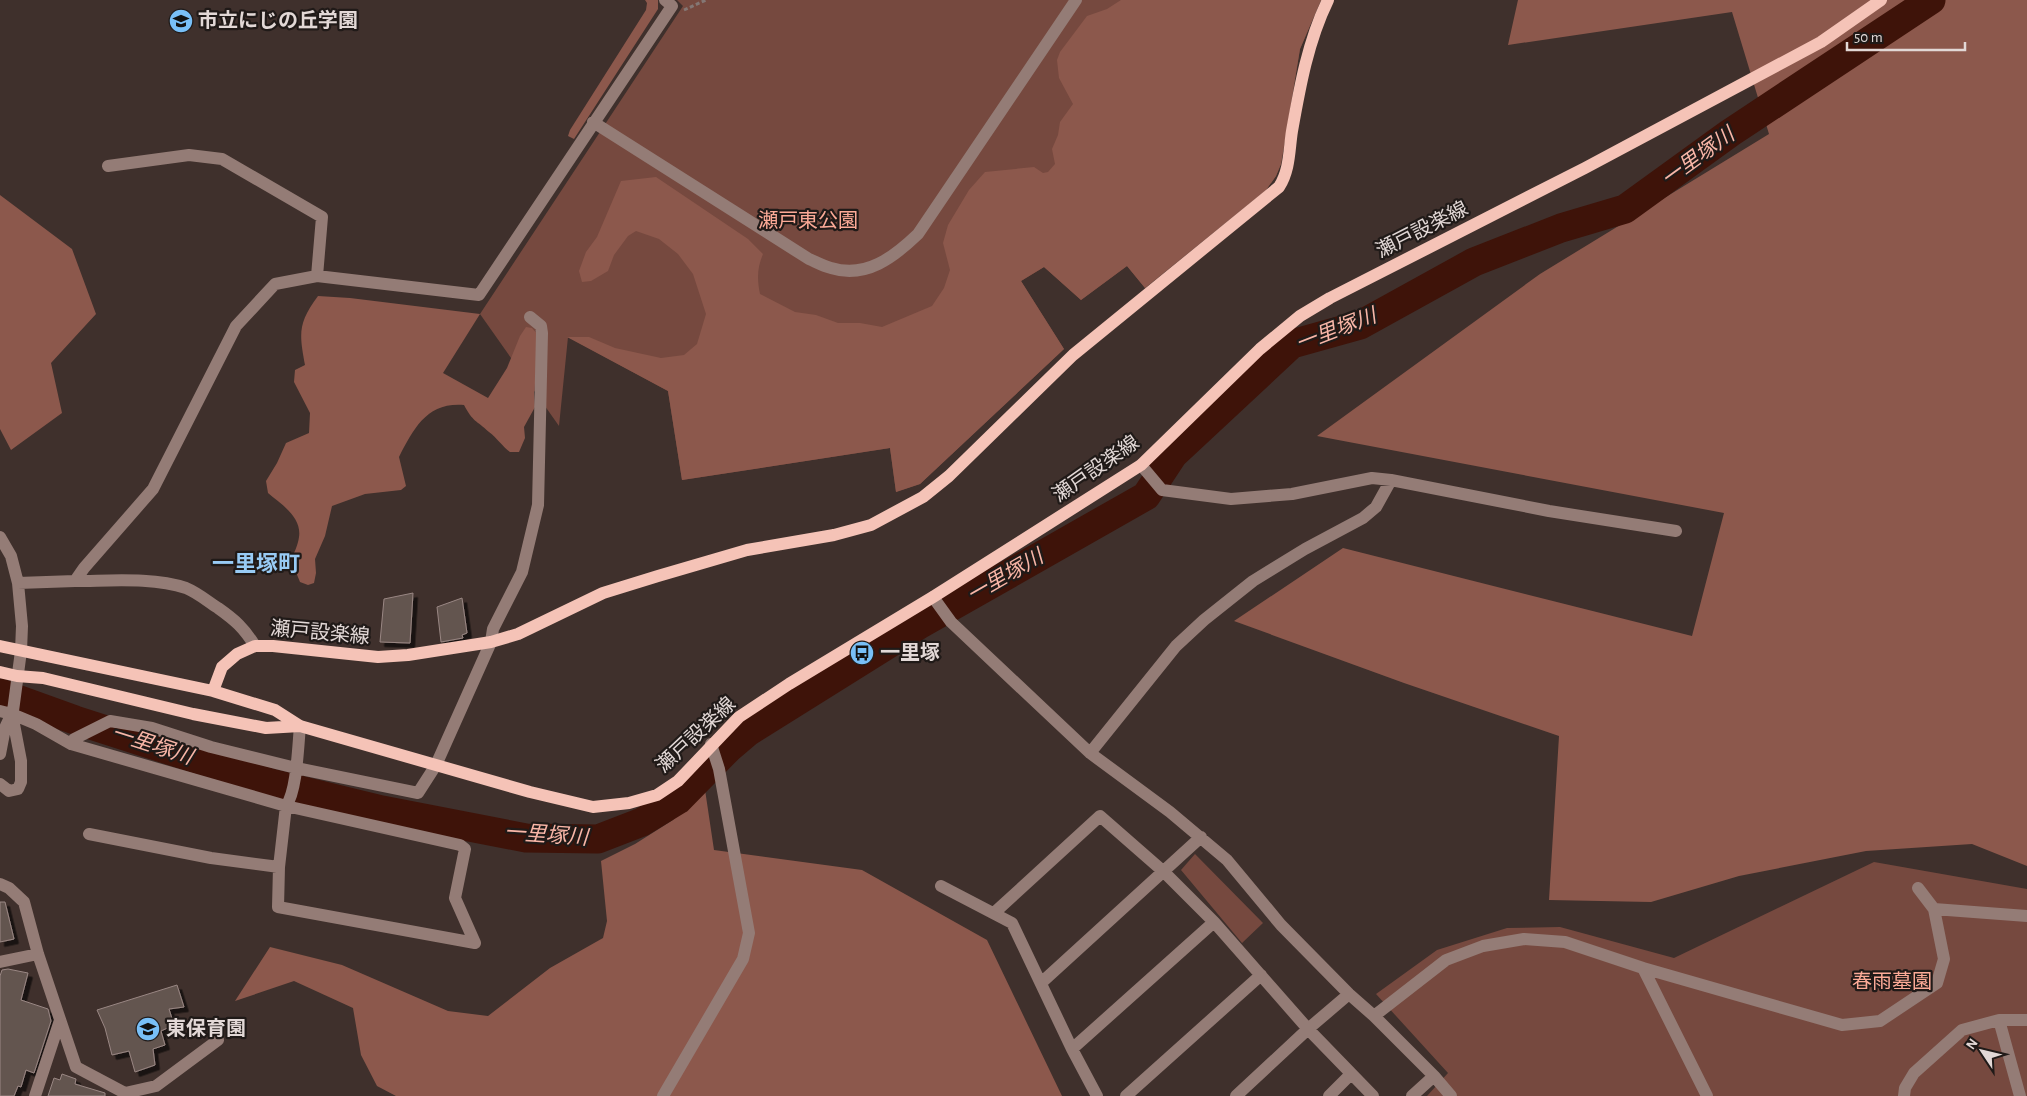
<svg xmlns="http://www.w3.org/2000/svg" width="2027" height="1096" viewBox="0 0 2027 1096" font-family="'Alegreya Sans','Noto Sans JP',sans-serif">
  <defs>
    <filter id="shadow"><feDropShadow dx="4.5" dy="4.5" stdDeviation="0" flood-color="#0009"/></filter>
  </defs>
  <rect width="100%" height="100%" fill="#3f302c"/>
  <path fill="#76493f" d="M677,0H1321L1300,49L1281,164L1276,176L1266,190L1145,288L1127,266L1081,300L1044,267L1021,281L1064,349L920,484L896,492L890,448L682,480L668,391L568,337L559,426L480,314L683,6Z
    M1195,854L1263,923L1242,943L1181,870Z
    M1874,862L2027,889V1096H1427L1448,1073L1376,994L1437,950L1507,928L1560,927L1674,958Z"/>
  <path fill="#8c584c" d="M645,0H658V9L574,139L568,136L570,130L646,10L647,3Z
    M1121,0H1321L1300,49L1281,164L1276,176L1266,190L1145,288L1127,266L1081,300L1044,267L1021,281L1064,349L920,484L896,492L890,448L682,480L668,391L567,337H589L615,348L661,358L684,355L697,344L706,314L693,274L678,254L659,239L636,231L628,236L614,255L608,271L591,281L582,282L579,271L586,252L597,237L621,181L656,177L748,239L763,254C757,268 757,279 760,294L795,312L816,315L838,323H860L882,327L932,306L944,288L950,270L943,243L948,225L969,190L985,172L1034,167L1043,173L1048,172L1055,164L1052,149L1058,135L1060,122L1073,104L1059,78L1057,60L1060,52L1087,16L1107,9Z
    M1518,0H2027V866L1972,844L1866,851L1739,876L1651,902L1549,900L1559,736L1404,683L1234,621L1343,548L1692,636L1724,513L1317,436L1540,274L1769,134L1732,12L1508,45Z
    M0,195L72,249L96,314L51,363L62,413L11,450L0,429Z
    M318,296L350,298L480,314L443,373L488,398L507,368L520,336L526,327L532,328L538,335L539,350L534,392L535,407L524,427L525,438L519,452H510C502,446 497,438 489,432C476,420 473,422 464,405C427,402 414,428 399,457L406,486L401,490L365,494L332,506L325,536L315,559L316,573L314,583L308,585L300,582L291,560C294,553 298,545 299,537C302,517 281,504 268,493L266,481L277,463L286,443L309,433L310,413L294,382L295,370L305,365C299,333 298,323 318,296Z
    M704,783L714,850L862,870L987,940L1062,1096H396L377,1086L361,1055L353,1008L294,981L235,1001L270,947L342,965L448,1011L488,1016L550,968L603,938L607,921L601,861L635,844L673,820Z"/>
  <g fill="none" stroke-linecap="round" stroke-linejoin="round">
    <path stroke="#3e1309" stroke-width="29" d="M0,693L75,720L271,783L382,810L526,838L598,839L642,822L678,800L728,749L748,732L919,625L1146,496L1173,455L1292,344L1360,325L1474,262L1561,228L1625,209L1730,133L1931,0"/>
  </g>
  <path fill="#645450" stroke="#998783" filter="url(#shadow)" d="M413,593L410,643L380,642L384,599Z
    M462,598L467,633L462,635L463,638L441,642L437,607Z
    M0,902H5L14,939L0,942Z
    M8,969L28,973L21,1000L48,1009L51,1021L34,1073L26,1070L21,1087L18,1086L14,1096H0V976L2,970Z
    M177,985L184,1007L169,1009L174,1025L161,1031L165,1045L153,1049L155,1065L135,1072L129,1051L112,1055L105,1028L97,1010Z
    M62,1074L76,1079L75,1084L105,1093V1096H48L54,1078L60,1080Z"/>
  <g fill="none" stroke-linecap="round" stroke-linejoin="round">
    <path stroke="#847774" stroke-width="3" stroke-dasharray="4 2.5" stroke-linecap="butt" d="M684,10L706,0"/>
    <path stroke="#947c76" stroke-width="12" d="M593,122L809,259C816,262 823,266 831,268C866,279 894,257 918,234L1076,0
      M108,166L189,155L222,159L322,217L317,276
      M1141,465L1162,490L1231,499L1292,494L1372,478L1391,480L1549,511L1676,531
      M0,537L11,556L18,583L22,626L21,651L13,711L5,728L0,754
      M75,581C109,581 153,577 186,588C198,593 207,601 218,608C235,620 244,628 255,646
      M18,583L75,581L84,568L153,489L236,326L275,284L317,276L479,295L672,6L665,0
      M933,597L951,622L1090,753L1170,812L1227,860L1281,925L1349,994L1374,1016L1434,1076L1451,1096
      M0,711L12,714L36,724L71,744L286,806L460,845L465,849L455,898L475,943L278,907L279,867L286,806C297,791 298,746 300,726
      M71,744L74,739L110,721L152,728L211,747L296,768L418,793L436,765L491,642L493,629L522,572L538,505L542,333L541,326L530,317
      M1090,753L1176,646L1204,620L1253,581L1305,549L1363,518L1376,507L1391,480
      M0,784L9,791L18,789L21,782V761L12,714
      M89,834L211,858L279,867
      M0,884L9,888L24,902L38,954L76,1067L125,1093L156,1086L218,1040
      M941,886L1012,923L1072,1049L1097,1096
      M1934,909L2027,916
      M994,913L1100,816L1164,872L1214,922L1308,1029L1373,1096
      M0,962L38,954
      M1643,968L1707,1096
      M1041,983L1201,837
      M1374,1016L1446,960L1483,946L1524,939L1565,942L1643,968L1842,1025L1880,1021L1937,983L1944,959L1934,909L1918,888
      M1999,1020L2020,1096
      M1072,1049L1214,922
      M35,1096L60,1020
      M663,1096L743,959L749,933L719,769L711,744
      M1126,1096L1261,975
      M1236,1096L1308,1029L1349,994
      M1329,1096L1351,1074
      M1412,1096L1434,1076
      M1904,1096L1905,1088L1914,1073L1962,1030L1999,1020H2027"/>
    <path stroke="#f5c3b7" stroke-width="12" d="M0,646L213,691L275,710L300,726
      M0,672L17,676L43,678L193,714L266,728L300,726L530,792L593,807L629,803L657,795L678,781L739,717L789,684L933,597L1141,465L1260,349L1300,316L1330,298L1585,168L1821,42L1881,0
      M213,691L222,667L237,654L255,646H273L378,657L408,655L491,642L518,634L603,593L658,576L747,550L834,535L871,525L923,497L949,476L1073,355L1279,187C1290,170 1289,150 1292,131C1300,86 1308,41 1328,0"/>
  </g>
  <defs>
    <g id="school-disc" transform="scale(1.25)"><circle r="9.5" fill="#78bff7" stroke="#201a18"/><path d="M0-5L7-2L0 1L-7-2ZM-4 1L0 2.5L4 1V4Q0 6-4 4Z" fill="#111"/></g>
    <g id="bus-disc" transform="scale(1.25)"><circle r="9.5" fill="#78bff7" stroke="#201a18"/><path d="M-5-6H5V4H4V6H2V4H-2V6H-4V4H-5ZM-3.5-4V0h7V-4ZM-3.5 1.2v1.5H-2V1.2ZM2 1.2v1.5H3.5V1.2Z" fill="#111"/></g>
  </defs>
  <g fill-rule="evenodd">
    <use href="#school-disc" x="181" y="21"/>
    <use href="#bus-disc" x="862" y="653"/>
    <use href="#school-disc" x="148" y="1029"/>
  </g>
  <g text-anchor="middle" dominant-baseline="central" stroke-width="4.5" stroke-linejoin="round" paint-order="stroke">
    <g font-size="20" font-weight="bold" fill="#e2d8d6" stroke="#201a18" text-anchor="start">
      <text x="198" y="21">市立にじの丘学園</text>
      <text x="880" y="653">一里塚</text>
      <text x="166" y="1029">東保育園</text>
    </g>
    <g font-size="20" fill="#fcaa97" stroke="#201a18">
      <text x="808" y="221">瀬戸東公園</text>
      <text x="1892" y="982">春雨墓園</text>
    </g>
    <g font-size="20" fill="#e2d8d6" stroke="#201a18">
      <text transform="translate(1422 230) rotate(-27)">瀬戸設楽線</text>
      <text transform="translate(1096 469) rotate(-35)">瀬戸設楽線</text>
      <text transform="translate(320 633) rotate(5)">瀬戸設楽線</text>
      <text transform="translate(696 735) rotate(-43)">瀬戸設楽線</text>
    </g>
    <g font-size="21" font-style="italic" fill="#f9b6a7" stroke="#201a18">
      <text transform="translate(1698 157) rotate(-36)">一里塚川</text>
      <text transform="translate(1336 330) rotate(-21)">一里塚川</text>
      <text transform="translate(1005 576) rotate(-30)">一里塚川</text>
      <text transform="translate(152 745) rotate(18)">一里塚川</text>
      <text transform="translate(546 835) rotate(4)">一里塚川</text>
    </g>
    <g font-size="22" font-weight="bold" fill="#98cbf5" stroke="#201a18">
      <text x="256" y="564">一里塚町</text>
    </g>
  </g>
  <g transform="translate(1982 1051) rotate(305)" stroke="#201a18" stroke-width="4" paint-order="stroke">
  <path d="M0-4L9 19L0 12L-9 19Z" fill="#e2d8d6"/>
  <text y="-8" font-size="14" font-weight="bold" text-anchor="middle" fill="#e2d8d6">N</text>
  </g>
  <path d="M1847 42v8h118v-8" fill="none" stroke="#e2d8d6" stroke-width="2.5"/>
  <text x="1854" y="42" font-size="15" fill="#e2d8d6" stroke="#201a18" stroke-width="4" paint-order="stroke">50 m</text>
</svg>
